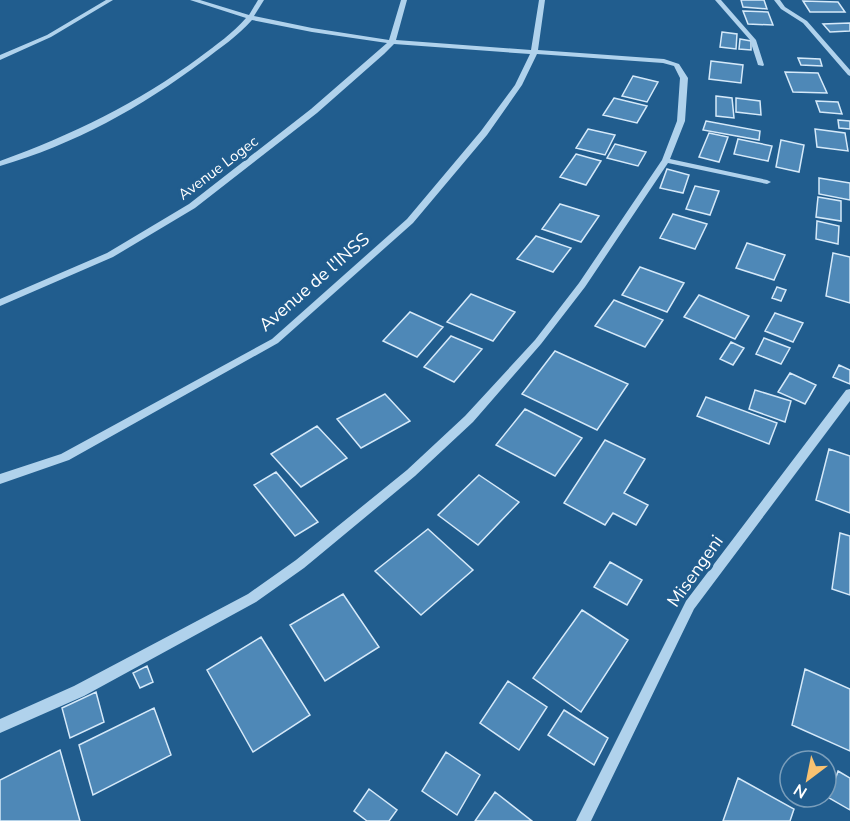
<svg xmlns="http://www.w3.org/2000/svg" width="850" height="821" viewBox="0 0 850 821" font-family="'Nunito Sans',sans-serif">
  <rect width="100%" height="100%" fill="#215d8e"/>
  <path fill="#4e88b7" stroke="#d5e9f9" stroke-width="1.5" d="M741,0H764L767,9L743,7Z
    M803,1L838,2L845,12H810Z
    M743,11L768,12L773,25L748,24Z
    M850,23V31L830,32L823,24Z
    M722,32L737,34L736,49L720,47Z
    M740,39L751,41V50L739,49Z
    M798,58L820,59L822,66L801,65Z
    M711,61L743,65L741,83L709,79Z
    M785,72L818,73L827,93L793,92Z
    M633,76L658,82L647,102L622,96Z
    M716,96L732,98L734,118L716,116Z
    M614,98L647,106L637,123L603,115Z
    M736,98L760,101L761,115L736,112Z
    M816,101L838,102L842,114L820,112Z
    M838,120L850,121V129L839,128Z
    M706,121L760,131L759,140L703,130Z
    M588,129L615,135L605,155L576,148Z
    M815,129L845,133L848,151L817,147Z
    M709,133L728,137L719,162L699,157Z
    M738,139L772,146L768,161L734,154Z
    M781,140L804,145L799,172L776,167Z
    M615,144L646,152L638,166L607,158Z
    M576,154L601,161L586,185L560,177Z
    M667,169L689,175L683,193L660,188Z
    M819,178L850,183V200L819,194Z
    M695,186L719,191L710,215L686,209Z
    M818,197L841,201V221L816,217Z
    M560,204L599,216L581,242L542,229Z
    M673,214L707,224L695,249L660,238Z
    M817,221L839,226L838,244L816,239Z
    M536,236L571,248L553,272L517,259Z
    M747,243L785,255L774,280L736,268Z
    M833,253L850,257V303L826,296Z
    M640,267L684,283L667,312L622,295Z
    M777,287L786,290L781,301L772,298Z
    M471,294L515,312L493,341L447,322Z
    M699,295L749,316L735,339L684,317Z
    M614,300L663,320L645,347L595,326Z
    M410,312L443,327L417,357L383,341Z
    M775,313L803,323L793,342L765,331Z
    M451,336L482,349L454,382L424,367Z
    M764,338L790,348L781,364L756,354Z
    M731,342L744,348L733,365L720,359Z
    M555,351L628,384L597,430L522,394Z
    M839,365L850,370V384L833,377Z
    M790,373L816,385L805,404L778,392Z
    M755,390L791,401L785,422L749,409Z
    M385,394L410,421L361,448L337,419Z
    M706,397L777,423L769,444L697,416Z
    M525,409L582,438L555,476L496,445Z
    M317,426L347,458L301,487L271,454Z
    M605,440L645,459L624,493L648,505L636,525L613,513L605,525L564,503Z
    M829,449L850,456V513L816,500Z
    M276,472L318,522L295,536L254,485Z
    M479,475L519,502L478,545L438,515Z
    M428,529L473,570L421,615L375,571Z
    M840,533L850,536V595L832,589Z
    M610,562L642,580L627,605L594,587Z
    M343,594L379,647L325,681L290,625Z
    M582,610L628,640L581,712L533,678Z
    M261,637L310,715L253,752L207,670Z
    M147,666L153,682L140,688L133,673Z
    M805,669L850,689V751L792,725Z
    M508,681L547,707L519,750L480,723Z
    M96,692L104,722L70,738L62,708Z
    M154,708L171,755L93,795L79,745Z
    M564,710L608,738L594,765L548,735Z
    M60,750L80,821H0V780Z
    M446,752L480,775L457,815L422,791Z
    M838,771L850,778V810L829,798Z
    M738,778L794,809L790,821H723Z
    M369,789L397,810L389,821H367L354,811Z
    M495,792L532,821H475Z"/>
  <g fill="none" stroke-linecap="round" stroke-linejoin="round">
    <path fill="#b0d2ec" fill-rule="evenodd" d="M106,0H113L51,37L0,60V55L47,35Z
      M190,0H200L249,15L258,0H264L254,16L312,28L389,40L401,0H407L396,40L531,50L539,0H545L538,50L664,59L679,64L688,78L685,121L670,159L767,180L771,182L767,184L668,163L585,287L541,344L473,422L415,476L304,568L256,602L84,696L0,733V719L74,686L248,594L296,560L407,470L465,416L535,340L579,283L662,160L677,121L680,78L674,66L663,63L537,54L522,85L487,135L413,223L278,343L69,460L0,484V474L61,454L272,339L407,219L481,131L515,85L530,54L394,44L384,54L317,113L195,208L113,257L0,306V299L107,253L189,204L311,109L387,43L312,32L252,20C238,36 220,48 203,61C142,107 73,145 0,166V161C72,135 138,103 200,57C216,45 233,33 246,18Z
      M715,0H721L756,40L764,65L763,66L758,65L750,40Z
      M774,0H780L785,7L807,21L850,70V76L848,75L803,23L781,9Z
      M850,389V401L694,609L591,821H576L686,601L846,390Z"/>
  </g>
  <g text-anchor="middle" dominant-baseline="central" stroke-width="6" stroke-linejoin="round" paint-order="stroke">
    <g font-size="15" fill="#fff" stroke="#215d8e">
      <text transform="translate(218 168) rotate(-37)">Avenue Logec</text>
    </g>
    <g font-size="18" fill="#fff" stroke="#215d8e">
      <text transform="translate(314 282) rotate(-41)">Avenue de l'INSS</text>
      <text transform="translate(695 571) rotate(-55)">Misengeni</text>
    </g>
  </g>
  <g transform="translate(808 779) rotate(212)"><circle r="28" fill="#215d8e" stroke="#7a9ebb" stroke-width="1.5"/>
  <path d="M0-4.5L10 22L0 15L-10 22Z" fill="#f9c271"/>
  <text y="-9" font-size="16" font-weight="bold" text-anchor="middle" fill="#ffffff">N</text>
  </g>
</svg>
